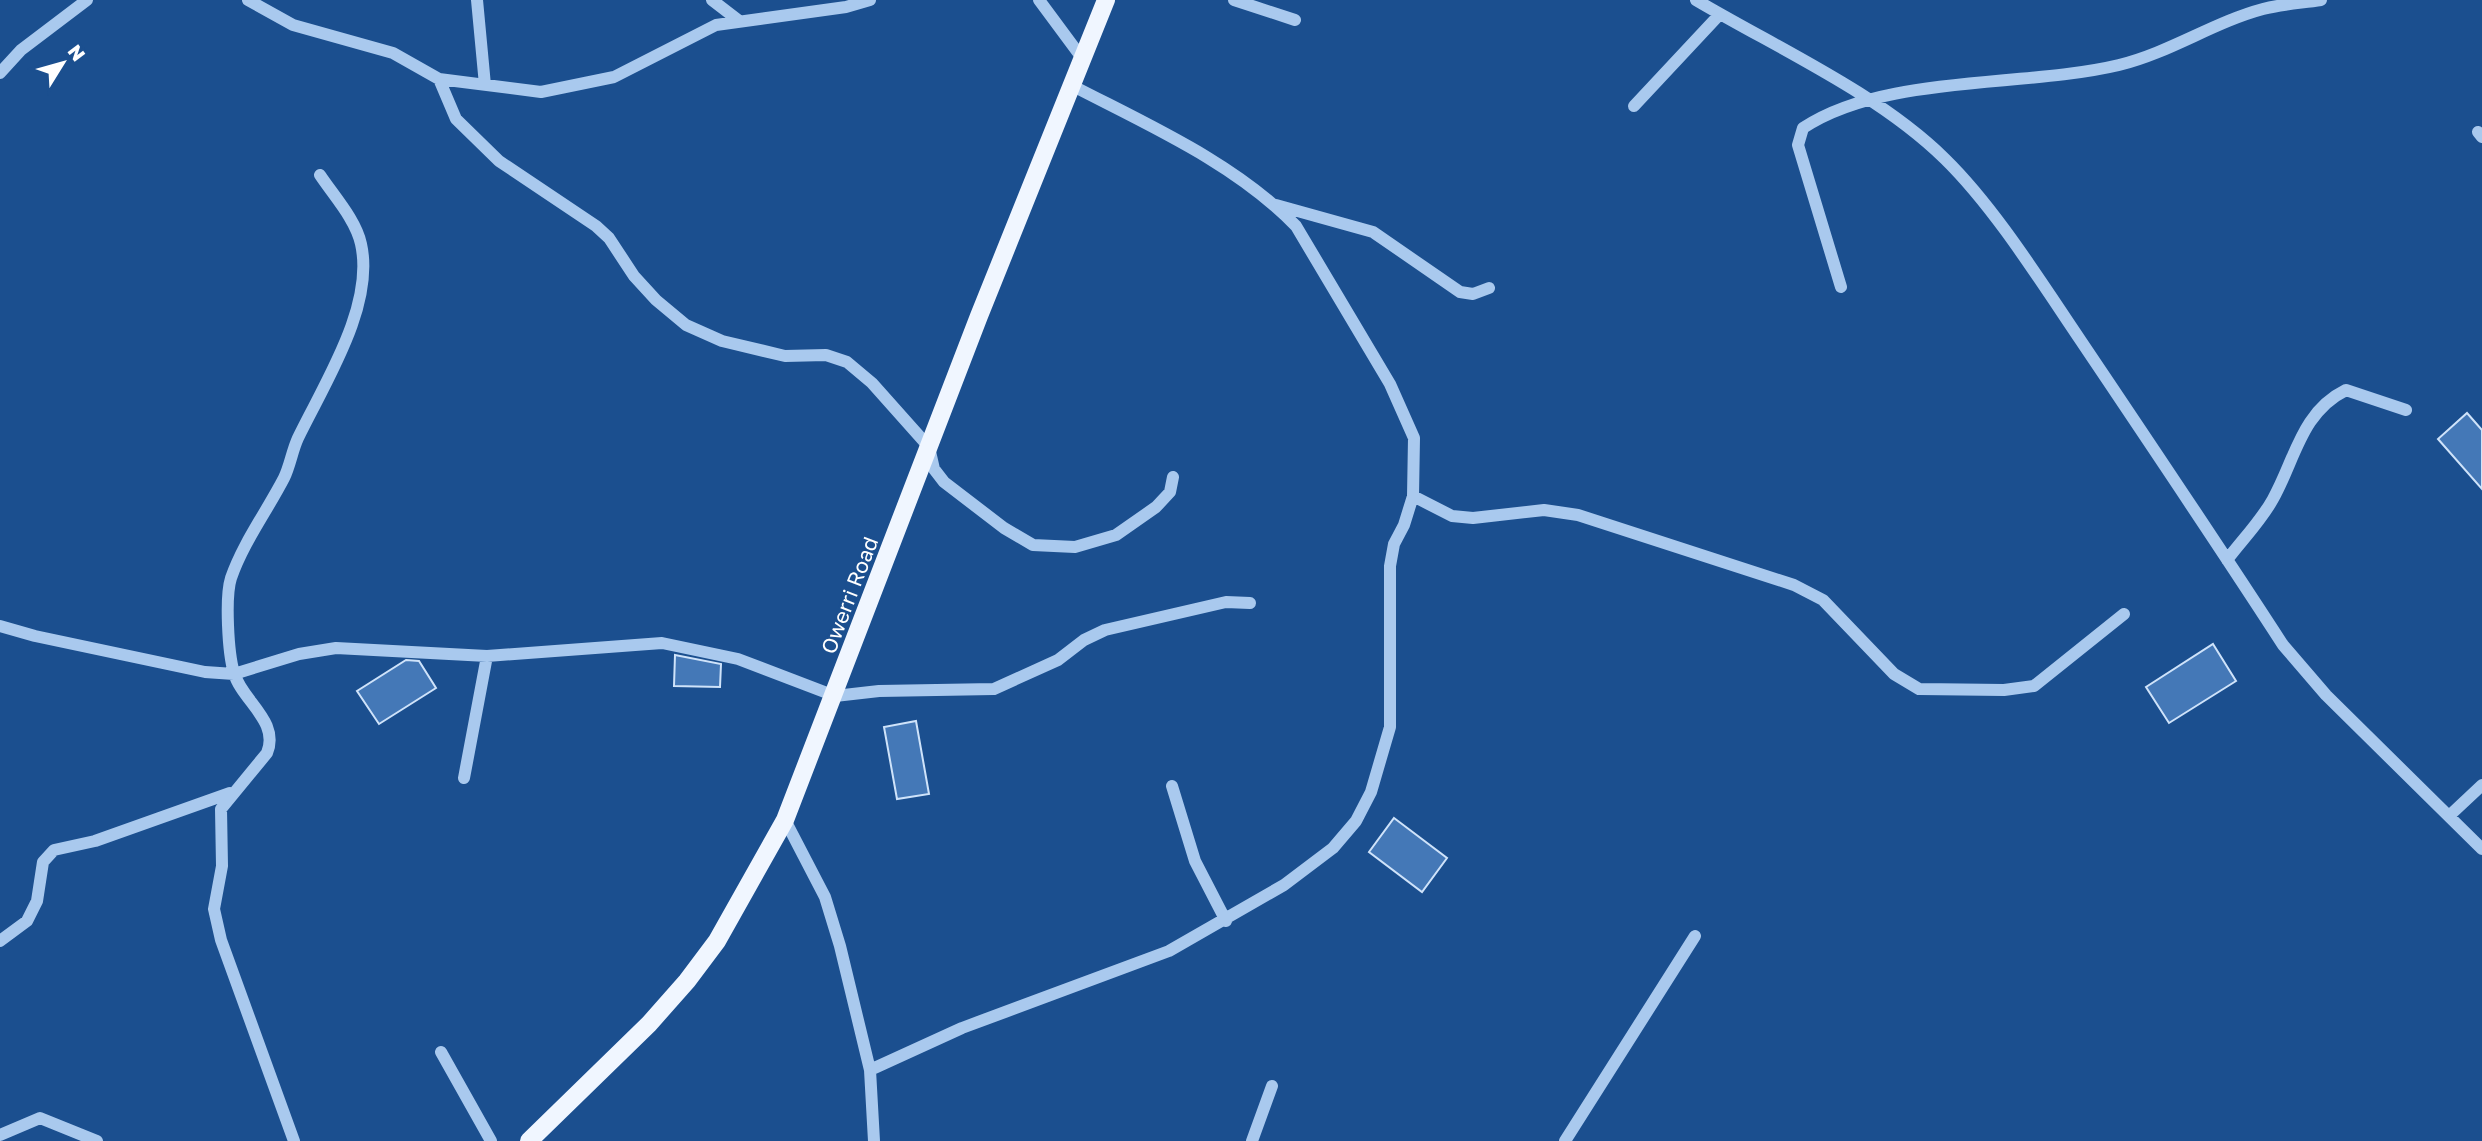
<svg xmlns="http://www.w3.org/2000/svg" width="2482" height="1141" viewBox="0 0 2482 1141" font-family="'Golos Text',sans-serif">
  <rect width="100%" height="100%" fill="#1b4f8f"/>
  <path fill="#4478b7" stroke="#cfe3fa" stroke-width="2" d="M2467,413L2482,430V489L2438,439Z
    M2213,644L2236,681L2169,723L2146,687Z
    M675,655L721,664L720,687L674,686Z
    M406,660L419,661L436,688L379,724L357,691Z
    M916,721L929,794L897,799L884,727Z
    M1394,818L1447,858L1422,892L1369,852Z"/>
  <g fill="none" stroke-linecap="round" stroke-linejoin="round">
    <path stroke="#a9c9ee" stroke-width="12" d="M248,0L293,25L393,53L439,79L541,92L614,77L716,25L846,7L870,0
      M477,0L485,85
      M712,0L738,20
      M1039,0L1082,58
      M1234,0L1295,20
      M1696,0C1777,48 1878,93 1945,159C1995,208 2041,282 2081,341C2149,442 2217,543 2283,645L2326,695L2482,849
      M0,73L21,50L87,0
      M439,79L456,119L499,161L596,226L609,238L634,276L656,300L686,325L722,341L785,356L826,355L847,362L872,383L929,447L934,469L944,482L1004,528L1033,545L1075,547L1116,535L1156,507L1170,492L1173,477
      M1634,106L1720,14
      M2478,132L2482,137
      M1276,205L1373,232L1460,292L1473,294L1489,288
      M1841,287L1798,145L1803,128C1884,74 2023,88 2119,65C2169,53 2214,22 2263,9C2282,4 2302,3 2321,0
      M1413,496L1452,516L1473,518L1544,510L1578,515L1794,585L1823,600L1894,674L1919,689L2004,690L2034,686L2124,614
      M2227,560C2242,540 2261,521 2273,499C2295,460 2301,412 2346,390L2406,410
      M0,626L35,636L205,672L234,674L299,654L336,648L487,656L662,643L738,659L835,696L879,691L994,689L1058,660L1084,640L1105,630L1226,602L1250,603
      M464,778L487,656
      M1172,786L1195,861L1226,921
      M2449,816L2482,785
      M785,820L825,897L840,946L870,1070L874,1141
      M0,941L27,921L37,901L43,862L54,850L95,841L230,793
      M441,1052L491,1141
      M870,1070L962,1028L1169,951L1284,885L1333,848L1356,821L1371,792L1390,727V566L1394,544L1404,525L1413,496L1414,438L1390,384L1296,226C1235,163 1148,125 1071,85
      M0,1135L40,1118L97,1141
      M294,1141L221,940L214,909L222,866L221,809L267,753C280,721 242,701 234,673C228,653 225,597 231,578C243,543 267,511 284,478C290,466 292,451 298,438C324,384 375,306 361,244C356,220 334,196 320,175
      M1252,1141L1272,1086
      M1565,1141L1695,936"/>
    <path stroke="#f0f6ff" stroke-width="18" d="M529,1141L649,1024L687,981L717,941L785,820L979,316L1106,0"/>
  </g>
  <g text-anchor="middle" dominant-baseline="central" stroke-width="5" stroke-linejoin="round" paint-order="stroke">
    <g font-size="21" fill="#fff" stroke="#1b4f8f">
      <text transform="translate(849 595) rotate(-69)">Owerri Road</text>
    </g>
  </g>
  <g transform="translate(63 63) rotate(53)" stroke="#1b4f8f" stroke-width="5" paint-order="stroke">
  <path d="M0-5L12 26L0 18L-12 26Z" fill="#ffffff"/>
  <text y="-10" font-size="19" font-weight="bold" text-anchor="middle" fill="#ffffff">N</text>
  </g>
</svg>
